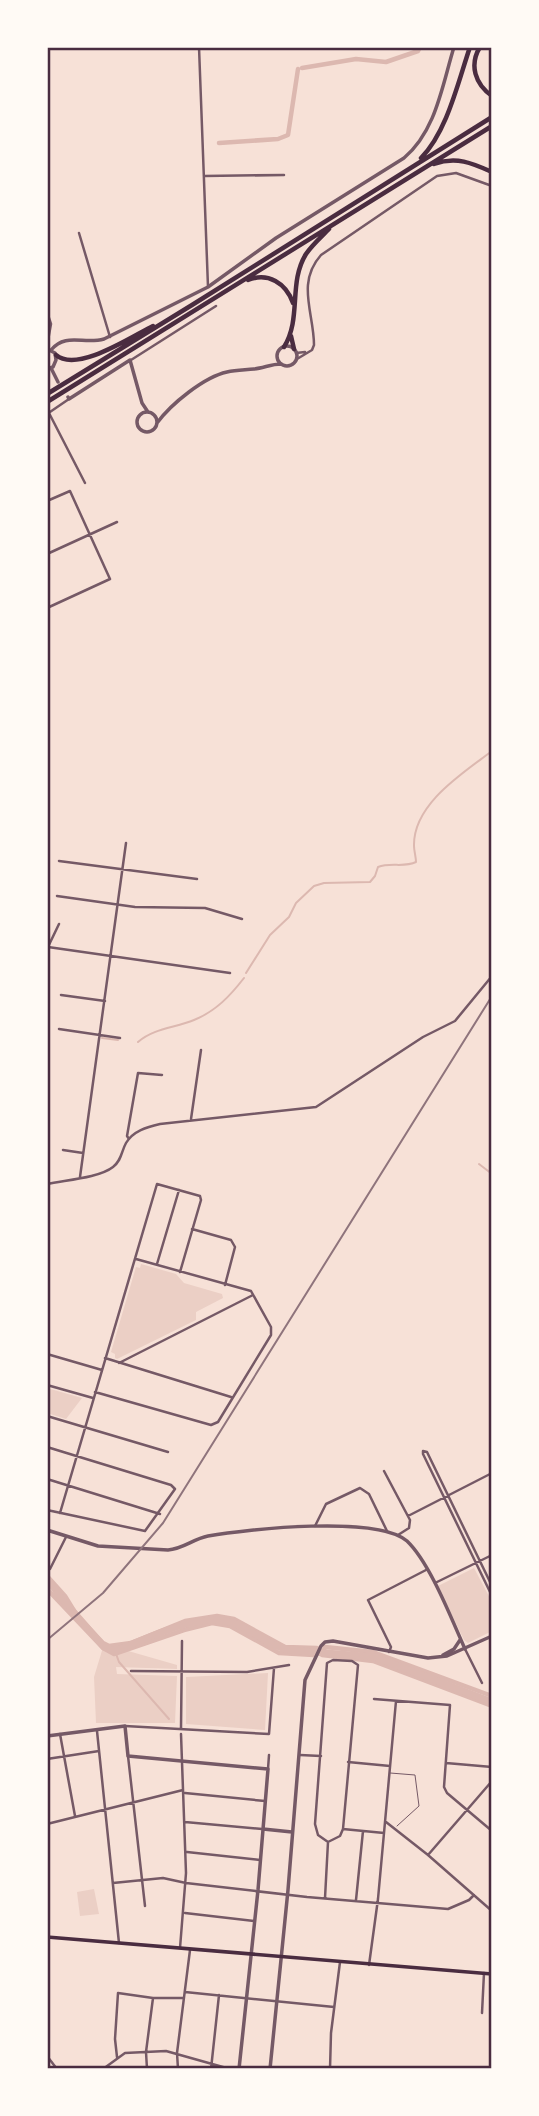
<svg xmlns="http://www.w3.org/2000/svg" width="539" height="2116" viewBox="0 0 539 2116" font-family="'DejaVu Sans',sans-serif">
  <rect width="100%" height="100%" fill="#f7e1d7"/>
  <path fill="#ebcfc5" d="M141,1264L176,1274L184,1283L222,1294L223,1298L196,1312V1320L117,1359L115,1358V1354L111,1352L136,1267L140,1268Z
    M47,1388L82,1398L66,1419L47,1413Z
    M474,1568L492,1602V1631L468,1643L464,1640L438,1586Z
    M104,1644L177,1665V1669L116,1667L117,1674L177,1676L175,1723H96L94,1677Z
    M268,1673L265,1730L186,1724V1677Z
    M94,1889L99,1914L80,1916L77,1892Z"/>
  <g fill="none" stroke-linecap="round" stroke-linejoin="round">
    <path stroke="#dcb8b0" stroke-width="2" d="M246,973L270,935L289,917L296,903L314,886L324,883L370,882L375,876L378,867C391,862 404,868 416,862C416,857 414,851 414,846C413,804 463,773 492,751
      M102,1038L118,1040
      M138,1042C154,1028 175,1028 194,1020C216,1011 230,996 244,978
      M479,1164L492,1174
      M115,1651L119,1662L169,1719"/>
    <path stroke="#dcb8b0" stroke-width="4.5" d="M302,68L356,59L386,62L418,51L420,47
      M219,143L278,139L288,135L298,69
      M47,1576L65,1596L76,1614L103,1643L109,1646L131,1643L185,1621L217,1616L234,1619L285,1647L317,1648L314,1655L279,1653L230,1626L212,1623L184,1630L114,1654L103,1648L47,1589
      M47,1582L57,1593
      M492,1696L373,1652L325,1647L322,1655L373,1661L492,1706"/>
    <path stroke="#dcb8b0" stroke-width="7" d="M57,1593L104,1647L115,1651C147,1639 202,1609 236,1624C255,1632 269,1646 290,1650L375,1657L492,1702"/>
    <path stroke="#755966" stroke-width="1" d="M390,1773L415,1775L419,1806L397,1826"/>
    <path stroke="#755966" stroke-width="2.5" d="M199,47L208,287
      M204,176L284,175
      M79,233L110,337
      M47,312L51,324L47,346
      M296,353L305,352
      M297,359L312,350L314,345C314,313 296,283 321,255L437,176L456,173L492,186
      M131,360L216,306
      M49,413L85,483
      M47,414L69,399
      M47,501L70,491L110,579L47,608
      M47,554L117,522
      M59,861L197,879
      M57,896L135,907L205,908L242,919
      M48,947L230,973
      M47,949L59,924
      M61,995L105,1001
      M59,1029L120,1038
      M191,1119L201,1050
      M129,1139L127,1136L138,1073L162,1075
      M63,1150L83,1153
      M80,1177L126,843
      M47,1184C65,1180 99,1178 113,1167C122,1160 121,1152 126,1143C133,1131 147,1127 160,1124L316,1107L423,1037L455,1021L492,976
      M192,1229L231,1240L235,1247L225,1285
      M157,1264L179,1190
      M47,1354L102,1370
      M105,1358L231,1397
      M119,1363L253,1295
      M47,1385L93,1398
      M95,1392L211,1425L218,1422L271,1335V1327L251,1291L136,1259
      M47,1416L168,1452
      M47,1447L171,1485L175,1489L145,1531L47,1510
      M423,1451V1454L492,1596
      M423,1451L427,1452L492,1586
      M384,1471L410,1520L409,1528L398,1535
      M47,1479L160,1514
      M60,1513L157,1184L200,1196L201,1200L180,1272
      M408,1516L492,1473
      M315,1526L326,1504L360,1488L369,1494L387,1531
      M50,1569L66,1537
      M435,1583L492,1555
      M465,1649L482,1683
      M389,1652L391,1647L368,1600L426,1570
      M333,1660L352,1661L358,1665L343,1829L340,1836L328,1842L318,1835L315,1824L327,1663Z
      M131,1671L247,1672L289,1665
      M374,1699L450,1705L444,1787L447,1793L492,1831
      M125,1726L269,1734L274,1668
      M181,1728L182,1641
      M97,1731L119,1943
      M60,1734L75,1816
      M300,1755L321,1756
      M128,1756L145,1906
      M47,1759L99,1751
      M348,1762L390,1766
      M446,1763L492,1767
      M268,1769L269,1755
      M185,1793L265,1801
      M185,1822L262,1829
      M386,1822L428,1855L492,1911
      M47,1824L183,1790
      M343,1829L384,1833
      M187,1852L260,1860
      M428,1855L492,1781
      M113,1883L163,1878L186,1883L307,1897L448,1909L469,1900L474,1895
      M325,1898L328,1842
      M356,1900L363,1831
      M185,1913L254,1921
      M180,1948L186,1873L181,1734
      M369,1965L378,1899L396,1701
      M185,1992L334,2007
      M482,2013L484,1973
      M47,2056L57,2069
      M117,2057L115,2039L118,1993L153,1998H184
      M103,2069L125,2053L166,2051L230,2069
      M147,2069L146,2052L153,1998
      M178,2069L177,2053L190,1950
      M211,2069L219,1995
      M330,2069L331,2033L340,1962"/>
    <path stroke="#755966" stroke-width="3.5" d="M277 356a10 10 0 1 1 20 0a10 10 0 1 1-20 0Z
      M47,349L55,353L56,360L53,367L47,369
      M51,350C66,332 84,345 104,339L208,287L276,238L404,158C436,131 442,86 454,47
      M51,368L58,382
      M68,397L69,399L130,360L142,403L148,412
      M137 422a10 10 0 1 1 20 0a10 10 0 1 1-20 0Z
      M157,423C171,404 204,377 227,372C236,370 245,370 254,369C264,368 271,364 281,364
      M47,1530L98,1546L168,1550C183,1549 193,1539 208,1536C247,1529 378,1515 407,1541C430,1563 451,1618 465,1649
      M443,1655L454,1649L460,1640
      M47,1736L125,1726L128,1756L268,1769L258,1890L239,2069
      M263,1829L292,1832
      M270,2069L288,1890L305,1680L321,1646L325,1642L333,1641L428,1658L447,1656L492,1636"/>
    <path stroke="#4a2c40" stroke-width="3.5" d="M47,1937L492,1974"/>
    <path stroke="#4a2c40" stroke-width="4.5" d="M480,47C469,65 475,84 492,96
      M421,158C447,132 458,82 470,47
      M434,164C456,156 472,163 492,172
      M248,280C268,272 286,283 293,303
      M291,336L294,349
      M284,347C302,318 288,283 306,254C312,245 321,237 329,229
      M56,355C77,373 131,337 153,326
      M47,394L192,305L492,117
      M47,402L492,126"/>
    <path stroke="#8f747c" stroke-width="2" d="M47,1640L103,1593L163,1523L492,996"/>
  </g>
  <rect width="539" height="2116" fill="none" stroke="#fffaf5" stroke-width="98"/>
  <rect x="49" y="49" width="441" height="2018" fill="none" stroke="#4a2c40" stroke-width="2.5"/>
</svg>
